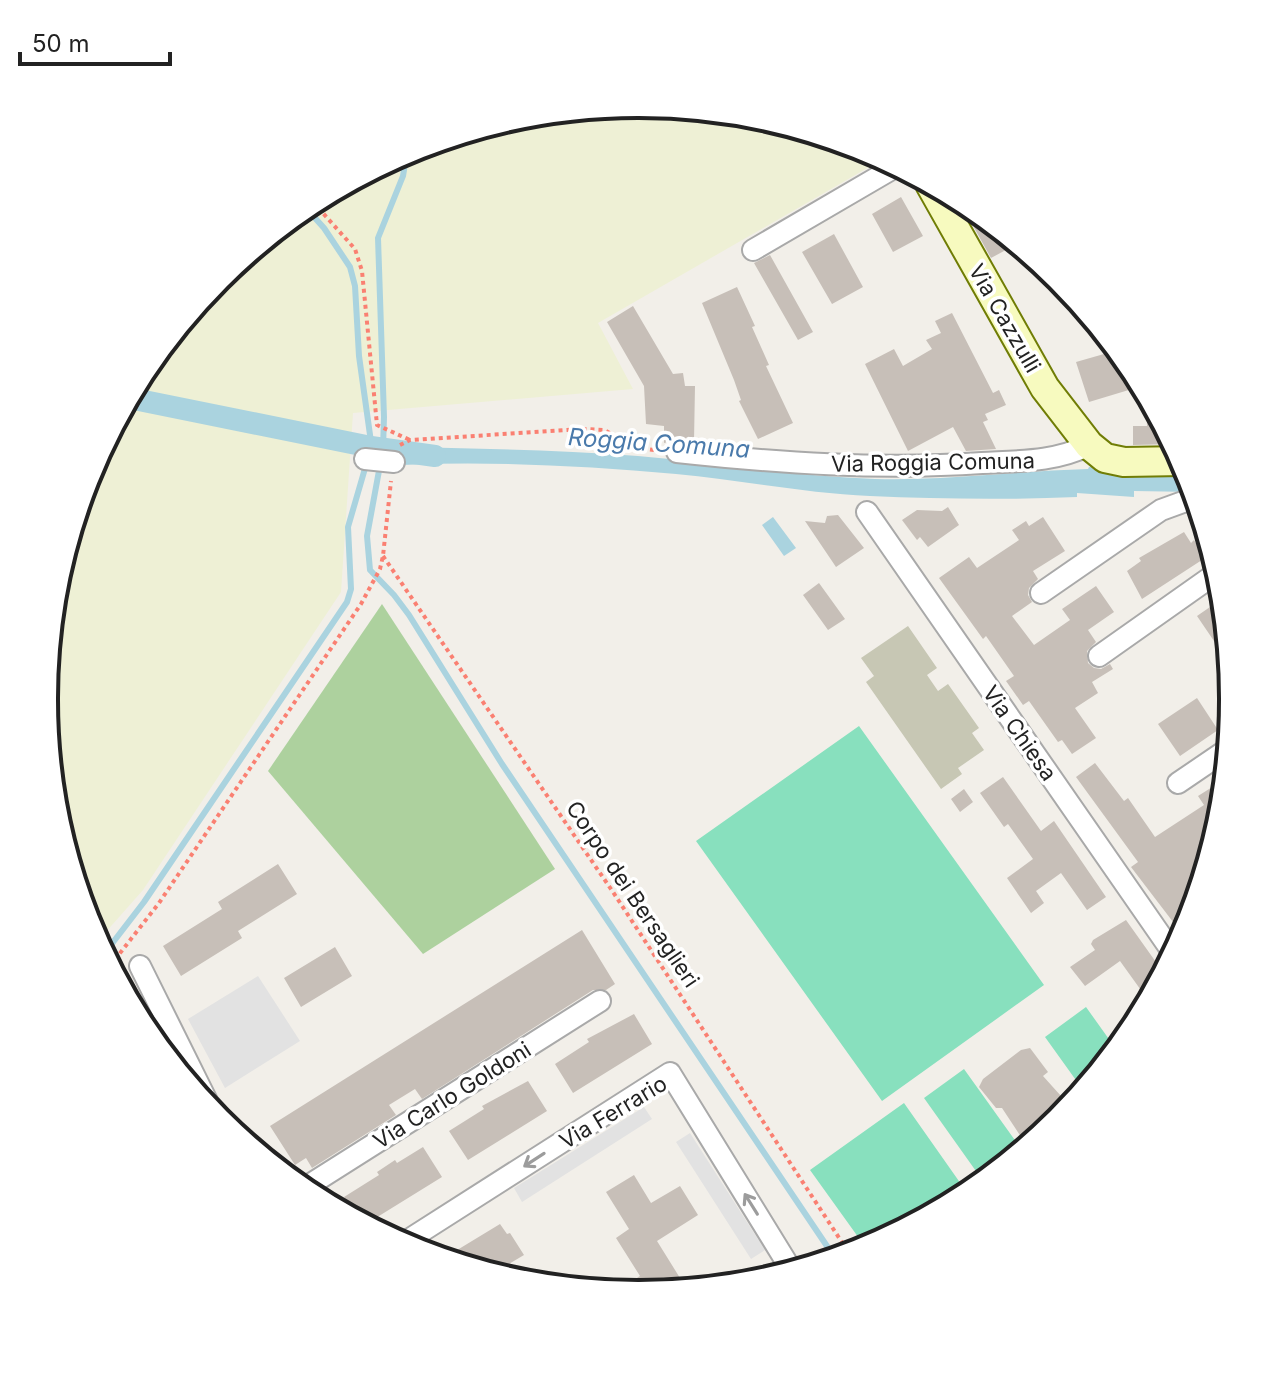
<svg xmlns="http://www.w3.org/2000/svg" width="1277" height="1398" viewBox="0 0 1277 1398" font-family="Inter,sans-serif">
  <rect width="100%" height="100%" fill="#f2efe9"/>
  <path fill="#c7c7b4" d="M908,626L937,668L927,675L938,691L948,684L979,728L972,733L984,750L958,768L962,774L941,789L866,682L874,676L861,658Z"/>
  <path fill="#eef0d5" d="M639,105L755,116L866,150L883,159L598,323L633,389L353,413L341,592L143,890L97,942L89,926L55,815L44,699L56,583L89,471L144,368L218,278L309,204L411,150L523,116Z"/>
  <path fill="#add19e" d="M382,604L555,869L423,954L268,771Z"/>
  <path fill="#88e0be" d="M859,726L1044,985L882,1101L696,841Z
    M1086,1007L1116,1049L1083,1090L1045,1037Z
    M964,1069L1022,1150L983,1181L924,1098Z
    M904,1103L968,1194L866,1248L810,1170Z"/>
  <path fill="#e2e2e2" d="M258,976L300,1041L225,1088L188,1019Z
    M644,1107L652,1119L522,1202L514,1188Z
    M690,1133L765,1250L751,1259L676,1142Z"/>
  <path fill="#aad3df" d="M412,447C487,449 562,450 638,456C717,463 795,476 875,479C946,481 1017,471 1088,469L1089,467L1187,471L1194,492L1134,491V497L1077,493V497C1009,500 938,499 870,496C805,493 740,480 676,474C584,466 493,461 402,465L406,449Z
    M773,517L796,548L784,556L762,525Z"/>
  <g fill="none" stroke-linecap="round" stroke-linejoin="round">
    <path stroke="#aad3df" stroke-width="6" d="M407,152L403,176L378,238L384,417L383,449L367,536L370,570L394,595L409,615L502,764L835,1258
      M305,207L324,228L350,267L355,286L359,356L371,442L369,454
      M104,954L144,902L347,602L351,589L348,527L366,465"/>
    <path stroke="#aad3df" stroke-width="22" d="M129,398L371,447L435,456"/>
  </g>
  <path fill="#c7bfb8" d="M901,197L923,236L893,252L872,214Z
    M974,209L1006,235L1017,244L991,258L966,213Z
    M834,234L863,287L832,304L802,252Z
    M770,255L813,332L798,340L754,263Z
    M737,287L755,326L752,327L769,365L766,366L793,423L758,439L739,401L741,400L734,380L702,303Z
    M633,306L673,374L683,373L685,386H695L694,441L678,439L664,443V426L646,424L644,386L607,322Z
    M952,313L993,393L999,390L1006,405L985,414L988,420L983,422L996,449L966,451L953,427L908,451L865,364L894,349L903,366L932,349L926,340L941,333L935,321Z
    M1118,350L1133,369L1142,386L1089,402L1076,362Z
    M1146,394L1163,426L1173,444L1133,445V426H1147Z
    M948,507L959,525L928,547L920,537L917,540L902,520L917,510L942,511Z
    M838,515L864,548L836,567L805,521L825,523L827,516Z
    M1043,517L1065,551L1033,571L1038,579L1029,588L1028,595L1032,602L1012,616L1034,645L1070,620L1062,609L1096,586L1114,612L1088,630L1096,642L1087,651L1088,663L1094,668L1101,669L1110,664L1113,669L1092,682L1098,693L1075,708L1096,738L1072,754L1062,740L1058,742L1029,701L1023,705L1006,681L1014,676L986,636L983,639L939,578L969,557L977,568L1019,540L1012,530L1026,521L1029,526Z
    M1184,532L1191,543L1194,540L1205,558L1142,599L1127,571L1141,561L1139,558Z
    M819,583L845,619L828,630L803,595Z
    M1223,598L1227,637L1216,644L1197,616Z
    M1197,698L1218,730L1180,756L1158,724Z
    M1095,763L1124,801L1128,798L1155,837L1204,805L1198,796L1225,779L1221,815L1183,935L1131,867L1138,862L1076,777Z
    M1003,777L1041,831L1054,821L1106,897L1087,910L1061,873L1036,891L1044,903L1031,913L1007,878L1033,859L1008,824L1004,827L980,793Z
    M964,789L973,802L960,812L951,799Z
    M278,864L297,894L238,931L242,938L181,976L163,946L222,909L218,902Z
    M1126,920L1163,972L1148,1000L1120,961L1085,986L1070,967L1095,950L1091,944L1093,940Z
    M582,930L615,984L606,990H593L422,1099L415,1089L389,1105L396,1115L312,1168L306,1158L295,1165L270,1126Z
    M335,947L352,976L301,1007L284,978Z
    M634,1014L652,1044L573,1093L555,1064L589,1042L587,1039Z
    M1030,1048L1048,1072L1043,1076L1070,1106L1059,1120L1027,1146L1002,1108H996L979,1087L983,1079L1021,1050Z
    M528,1081L547,1111L468,1160L449,1131L484,1109L482,1106Z
    M423,1147L442,1177L366,1224L359,1221L344,1197L379,1175L377,1172L395,1160L397,1163Z
    M634,1175L651,1203L680,1186L698,1215L657,1241L680,1278L660,1291L638,1294L616,1291L640,1276L616,1238L629,1229L606,1192Z
    M500,1224L507,1234L510,1233L524,1255L494,1273L444,1258Z"/>
  <g fill="none" stroke-linecap="round" stroke-linejoin="round">
    <g stroke="#a9a9a9" stroke-width="24">
      <path id="street" d="M753,250L897,166
        M677,452C778,463 880,470 982,463C1019,461 1055,462 1089,445
        M365,459L394,462
        M867,512L1173,953
        M1041,593L1161,510L1194,498
        M1099,656L1218,572
        M1178,783L1228,749
        M140,966L208,1103L231,1130
        M303,1189L600,1001
        M402,1244L670,1073L792,1271"/>
    </g>
    <g stroke="#707d05" stroke-width="32">
      <path id="secondary" d="M930,184L1045,388L1089,445L1105,458L1124,462L1182,461"/>
    </g>
    <path stroke="#fa8072" stroke-width="4" stroke-dasharray="4 4" stroke-linecap="butt" d="M313,202L355,249L362,271L377,425L410,440
      M400,445L410,440L583,429L604,430L639,448L661,451
      M383,556L613,892L849,1253
      M110,966L159,903L361,604L380,569L383,556L391,481"/>
    <use href="#street" stroke="#fff" stroke-width="20"/>
    <use href="#secondary" stroke="#f7fabf" stroke-width="28"/>
  </g>
  <defs><path id="oneway-shaft" d="M-6 0H5M1.5-3L5.5 0L1.5 3" fill="none" stroke-width="1.6" stroke-linecap="round" stroke-linejoin="round" transform="scale(2)"/></defs>
  <g stroke="#9c9c9c">
    <use href="#oneway-shaft" transform="translate(534 1160) rotate(147)"/>
    <use href="#oneway-shaft" transform="translate(751 1204) rotate(-122)"/>
  </g>
  <g text-anchor="middle" dominant-baseline="central" stroke-width="7" stroke-linejoin="round" paint-order="stroke">
    <g font-size="22" fill="#222" stroke="#fff">
      <text transform="translate(1005 318) rotate(60)">Via Cazzulli</text>
      <text transform="translate(933 462) rotate(-1)">Via Roggia Comuna</text>
      <text transform="translate(1020 733) rotate(55)">Via Chiesa</text>
      <text transform="translate(633 894) rotate(56)">Corpo dei Bersaglieri</text>
      <text transform="translate(452 1095) rotate(-32)">Via Carlo Goldoni</text>
      <text transform="translate(613 1112) rotate(-31)">Via Ferrario</text>
    </g>
    <g font-size="24" font-style="italic" fill="#4a7aab" stroke="#fff">
      <text transform="translate(659 443) rotate(4)">Roggia Comuna</text>
    </g>
  </g>
  <path d="M0 0H1277V1398H0ZM638 118H639A580 580 0 0 1 1219 698V700A580 580 0 0 1 639 1280H638A580 580 0 0 1 58 700V698A580 580 0 0 1 638 118Z" fill="#fff" fill-rule="evenodd"/>
  <path fill="none" stroke="#222" stroke-width="4" d="M638 118H639A580 580 0 0 1 1219 698V700A580 580 0 0 1 639 1280H638A580 580 0 0 1 58 700V698A580 580 0 0 1 638 118Z"/>
  <path d="M20 52v12h150v-12" fill="none" stroke="#222222" stroke-width="4"/>
  <text x="32" y="52" font-size="24" fill="#222222" stroke="#ffffff" stroke-width="6" paint-order="stroke">50 m</text>
</svg>
